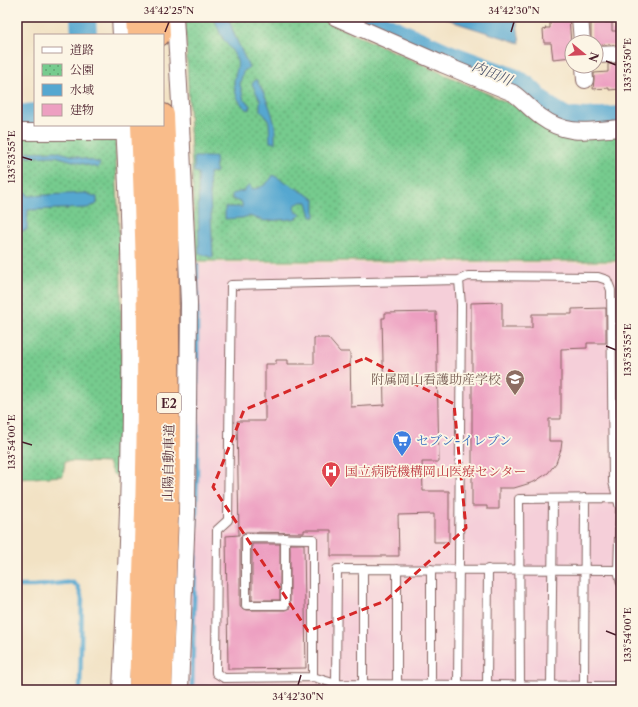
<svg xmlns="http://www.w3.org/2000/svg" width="638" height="707" viewBox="0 0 638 707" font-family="'Libre Caslon Text','Noto Serif JP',serif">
  <defs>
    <pattern id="park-dots" width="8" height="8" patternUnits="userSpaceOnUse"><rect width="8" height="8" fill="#76cb8e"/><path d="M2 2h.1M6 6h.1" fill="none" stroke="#63a474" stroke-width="1.8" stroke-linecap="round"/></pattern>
  </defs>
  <rect width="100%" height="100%" fill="#fcf5e5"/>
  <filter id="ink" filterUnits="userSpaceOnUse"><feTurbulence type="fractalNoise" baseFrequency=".025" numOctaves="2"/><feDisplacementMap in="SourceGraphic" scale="8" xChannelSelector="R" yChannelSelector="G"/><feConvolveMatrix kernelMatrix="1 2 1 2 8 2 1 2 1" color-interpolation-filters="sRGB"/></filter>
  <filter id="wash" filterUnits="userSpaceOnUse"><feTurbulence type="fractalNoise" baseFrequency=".012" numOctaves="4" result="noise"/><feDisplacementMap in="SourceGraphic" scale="16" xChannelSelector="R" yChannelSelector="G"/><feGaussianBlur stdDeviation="0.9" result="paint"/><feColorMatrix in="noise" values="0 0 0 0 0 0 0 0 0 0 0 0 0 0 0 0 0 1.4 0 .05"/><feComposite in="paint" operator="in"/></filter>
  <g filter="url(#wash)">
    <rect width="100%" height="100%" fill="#f2e2c4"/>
    <path fill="#f5cfd9" d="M194,263H619L621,339V690H299L295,689L192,690L188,687Z"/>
    <path fill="url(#park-dots)" stroke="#60755c" d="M185,17H316L504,101L524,111L530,118L550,132L564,137L617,136L621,138L619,261H196Z
      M17,136L115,137L121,282L122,478C112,476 112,472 108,463L65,461L63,476L17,479Z"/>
    <path fill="#55a7d0" stroke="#50637e" d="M213,17H228L234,34L249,67L243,72L240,84L244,100L251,105L249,110C239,106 234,92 234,82C234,75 239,68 237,61C234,51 227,45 222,37C219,31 216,23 213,17Z
      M444,17H516L520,43L457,23Z
      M256,79C265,94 272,110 275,127C275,132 275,138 275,143L270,142L269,123L268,119L260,110V100L252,84Z
      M56,151L100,163L98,168L55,156L27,157V152Z
      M194,157H215L216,172L209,173L213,258L199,253L198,173L194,172Z
      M273,175L315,199V217H311L307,202H301L295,205L294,208L296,212L301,214L297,218L292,219L265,221L249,216L242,218L225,219V207H242V203L232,199V194L243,191L250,185L251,189C261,189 269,183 273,175Z
      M17,192L27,193L28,196L85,193L97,197V204L87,208L28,210L27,230L17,232Z"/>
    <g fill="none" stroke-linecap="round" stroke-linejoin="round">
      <path stroke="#55a7d0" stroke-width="4.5" d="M197,265V476L192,688L295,687L307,690
        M17,586H35L72,582L78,587L82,598L80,690"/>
      <path stroke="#55a7d0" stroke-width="26" d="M83,17L84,35
        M359,17L448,57L513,81L525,88L545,108L565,120L586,121L621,119
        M17,118L35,116"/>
    </g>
    <g id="blocks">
      <path fill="#ed9fc1" d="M550,17H569L572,57L553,59L551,43H544L543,30L546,29L545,28H550Z
        M612,22V31H618V37L621,36V45H596V42H591V23Z
        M608,64H621V89L609,90V88L593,89L594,79V73L608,72Z
        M502,302V328H532V314H572V309L606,308V343H587V348L561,349V419H549V441H562L561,449L556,463L548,473L534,482L514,488H499V509H487V506H472V351H471V303Z
        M436,312L439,462H422L423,491H449V542H434V514L398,515L399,556H331V530H304V533L246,532L243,533L240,538V605L241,608L246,610H285L290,608V544H304L306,668L228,669L226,536L239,535L237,421H265V364H276V360H288V364H314V338H328L340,352H350L351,407L384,405L382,318H385V313Z
        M252,544H280V600H252Z"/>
    </g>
  </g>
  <g filter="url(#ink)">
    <use href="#blocks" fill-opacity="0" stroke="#856361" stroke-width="1"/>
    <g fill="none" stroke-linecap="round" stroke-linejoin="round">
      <g stroke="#856361" stroke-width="10">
        <path id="service" d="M285,538V605H246V538L313,539V677
          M363,569V684
          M397,569V685
          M431,569V685
          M621,583L618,570L337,569L336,684L621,686
          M336,684L313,677L224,678L216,673L217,530L228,520L231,285L459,280L468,276L598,277L607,280L611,290L613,482L620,508L618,570
          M458,685L461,305L459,280
          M487,685L488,569
          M520,685L519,499L618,498
          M551,685L553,499
          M584,686L585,498"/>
      </g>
      <g stroke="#856361" stroke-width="18">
        <path id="minor" d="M120,17L121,35
          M175,17L180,103L189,303L187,512L180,690
          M335,17L442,64L513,93C523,100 531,110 541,117C568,137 590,130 621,128
          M580,17L582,42
          M596,55L621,54
          M584,66L585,80
          M17,132H125
          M121,690C130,502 135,313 124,125"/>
      </g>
      <g stroke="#856361" stroke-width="24">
        <path id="motorway" d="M137,17L138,35
          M158,17L159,35
          M140,690C144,574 149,458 148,343C148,270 145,197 142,125
          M161,690L169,462L167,213L163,115"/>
      </g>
      <use href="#service" stroke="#fff" stroke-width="8"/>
      <use href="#minor" stroke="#fff" stroke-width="16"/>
      <use href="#motorway" stroke="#f9bc8a" stroke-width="22"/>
    </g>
  </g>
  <path fill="none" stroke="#d62828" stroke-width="3" stroke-dasharray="8 5" stroke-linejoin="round" d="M365,358L454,404L466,528L385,601L308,631L213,487L244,410Z"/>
  <path fill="none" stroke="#4a1f2b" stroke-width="1.5" d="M165,32L169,22M511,32L514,22M606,61L616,65M22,157L32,160M606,346L616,350M22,442L32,445M606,631L616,635M298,685L301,675"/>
  <defs>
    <g id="school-pin" transform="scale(1)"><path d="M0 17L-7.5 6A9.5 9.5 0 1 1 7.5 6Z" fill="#8d6e63" stroke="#fcf5e5"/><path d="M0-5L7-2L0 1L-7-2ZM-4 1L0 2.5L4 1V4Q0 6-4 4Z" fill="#fff"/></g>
    <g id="supermarket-pin" transform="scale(1)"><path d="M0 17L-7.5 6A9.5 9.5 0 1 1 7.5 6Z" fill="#3f7fe0" stroke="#fcf5e5"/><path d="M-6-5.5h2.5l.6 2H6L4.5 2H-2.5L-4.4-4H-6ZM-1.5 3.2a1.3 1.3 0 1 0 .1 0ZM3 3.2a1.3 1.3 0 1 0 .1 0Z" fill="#fff"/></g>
    <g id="hospital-pin" transform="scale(1)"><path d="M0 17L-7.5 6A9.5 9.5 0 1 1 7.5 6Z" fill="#e0444e" stroke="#fcf5e5"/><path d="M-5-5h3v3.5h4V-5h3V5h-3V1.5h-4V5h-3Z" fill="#fff"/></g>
  </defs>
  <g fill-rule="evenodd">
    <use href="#school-pin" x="515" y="379"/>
    <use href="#supermarket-pin" x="402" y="440"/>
    <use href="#hospital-pin" x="331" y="471"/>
  </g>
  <g text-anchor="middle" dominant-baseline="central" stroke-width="3.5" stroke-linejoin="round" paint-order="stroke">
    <rect fill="#fcf5e5" stroke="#7f5f63" stroke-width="1" x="157" y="393" width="24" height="20" rx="3"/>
    <g font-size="12" font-weight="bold" fill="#4a1f2b">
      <text x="169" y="403">E2</text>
    </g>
    <g font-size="13" fill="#785e54" stroke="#fcf5e5" text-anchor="end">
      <text x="501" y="379">附属岡山看護助産学校</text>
    </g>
    <g font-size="13" fill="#366cbe" stroke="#fcf5e5" text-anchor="start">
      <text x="416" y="440">セブン-イレブン</text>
    </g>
    <g font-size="13" fill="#4a1f2b" stroke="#fcf5e5">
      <text transform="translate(168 463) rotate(-89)">山陽自動車道</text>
    </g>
    <g font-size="13" fill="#be3a42" stroke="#fcf5e5" text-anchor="start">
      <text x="345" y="471">国立病院機構岡山医療センター</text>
    </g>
    <g font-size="14" font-style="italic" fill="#4e556d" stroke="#fcf5e5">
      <text transform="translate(492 73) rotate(22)">内田川</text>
    </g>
  </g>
  <rect width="638" height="707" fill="none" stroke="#fcf5e5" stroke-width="44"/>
  <rect x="34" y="34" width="130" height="92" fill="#fcf5e5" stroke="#b59f9b"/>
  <rect x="42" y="47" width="20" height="6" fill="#ffffff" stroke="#b59f9b"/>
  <text x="70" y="54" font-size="12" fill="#4a1f2b">道路</text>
  <rect x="42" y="64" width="20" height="12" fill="url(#park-dots)" stroke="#b59f9b"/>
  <text x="70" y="74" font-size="12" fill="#4a1f2b">公園</text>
  <rect x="42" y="84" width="20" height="12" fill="#55a7d0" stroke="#b59f9b"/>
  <text x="70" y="94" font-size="12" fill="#4a1f2b">水域</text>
  <rect x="42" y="104" width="20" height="12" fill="#ed9fc1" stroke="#b59f9b"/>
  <text x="70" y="114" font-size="12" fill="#4a1f2b">建物</text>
  <g transform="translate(584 54) rotate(108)"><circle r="19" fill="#fcf5e5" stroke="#b59f9b"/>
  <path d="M0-3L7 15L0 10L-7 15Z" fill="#d1495b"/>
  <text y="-6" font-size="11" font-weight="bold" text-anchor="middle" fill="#4a1f2b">N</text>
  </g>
  <rect x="22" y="22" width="594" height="663" fill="none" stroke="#4a1f2b" stroke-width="1.5"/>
  <g font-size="10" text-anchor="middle" fill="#4a1f2b">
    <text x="169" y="14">34°42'25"N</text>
    <text x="514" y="14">34°42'30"N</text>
    <text transform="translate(627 65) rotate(-90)" y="4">133°53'50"E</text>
    <text transform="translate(11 157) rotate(-90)" y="4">133°53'55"E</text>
    <text transform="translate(627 350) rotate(-90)" y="4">133°53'55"E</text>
    <text transform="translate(11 442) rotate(-90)" y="4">133°54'00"E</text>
    <text transform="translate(627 635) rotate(-90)" y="4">133°54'00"E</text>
    <text x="298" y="700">34°42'30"N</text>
  </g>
</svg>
